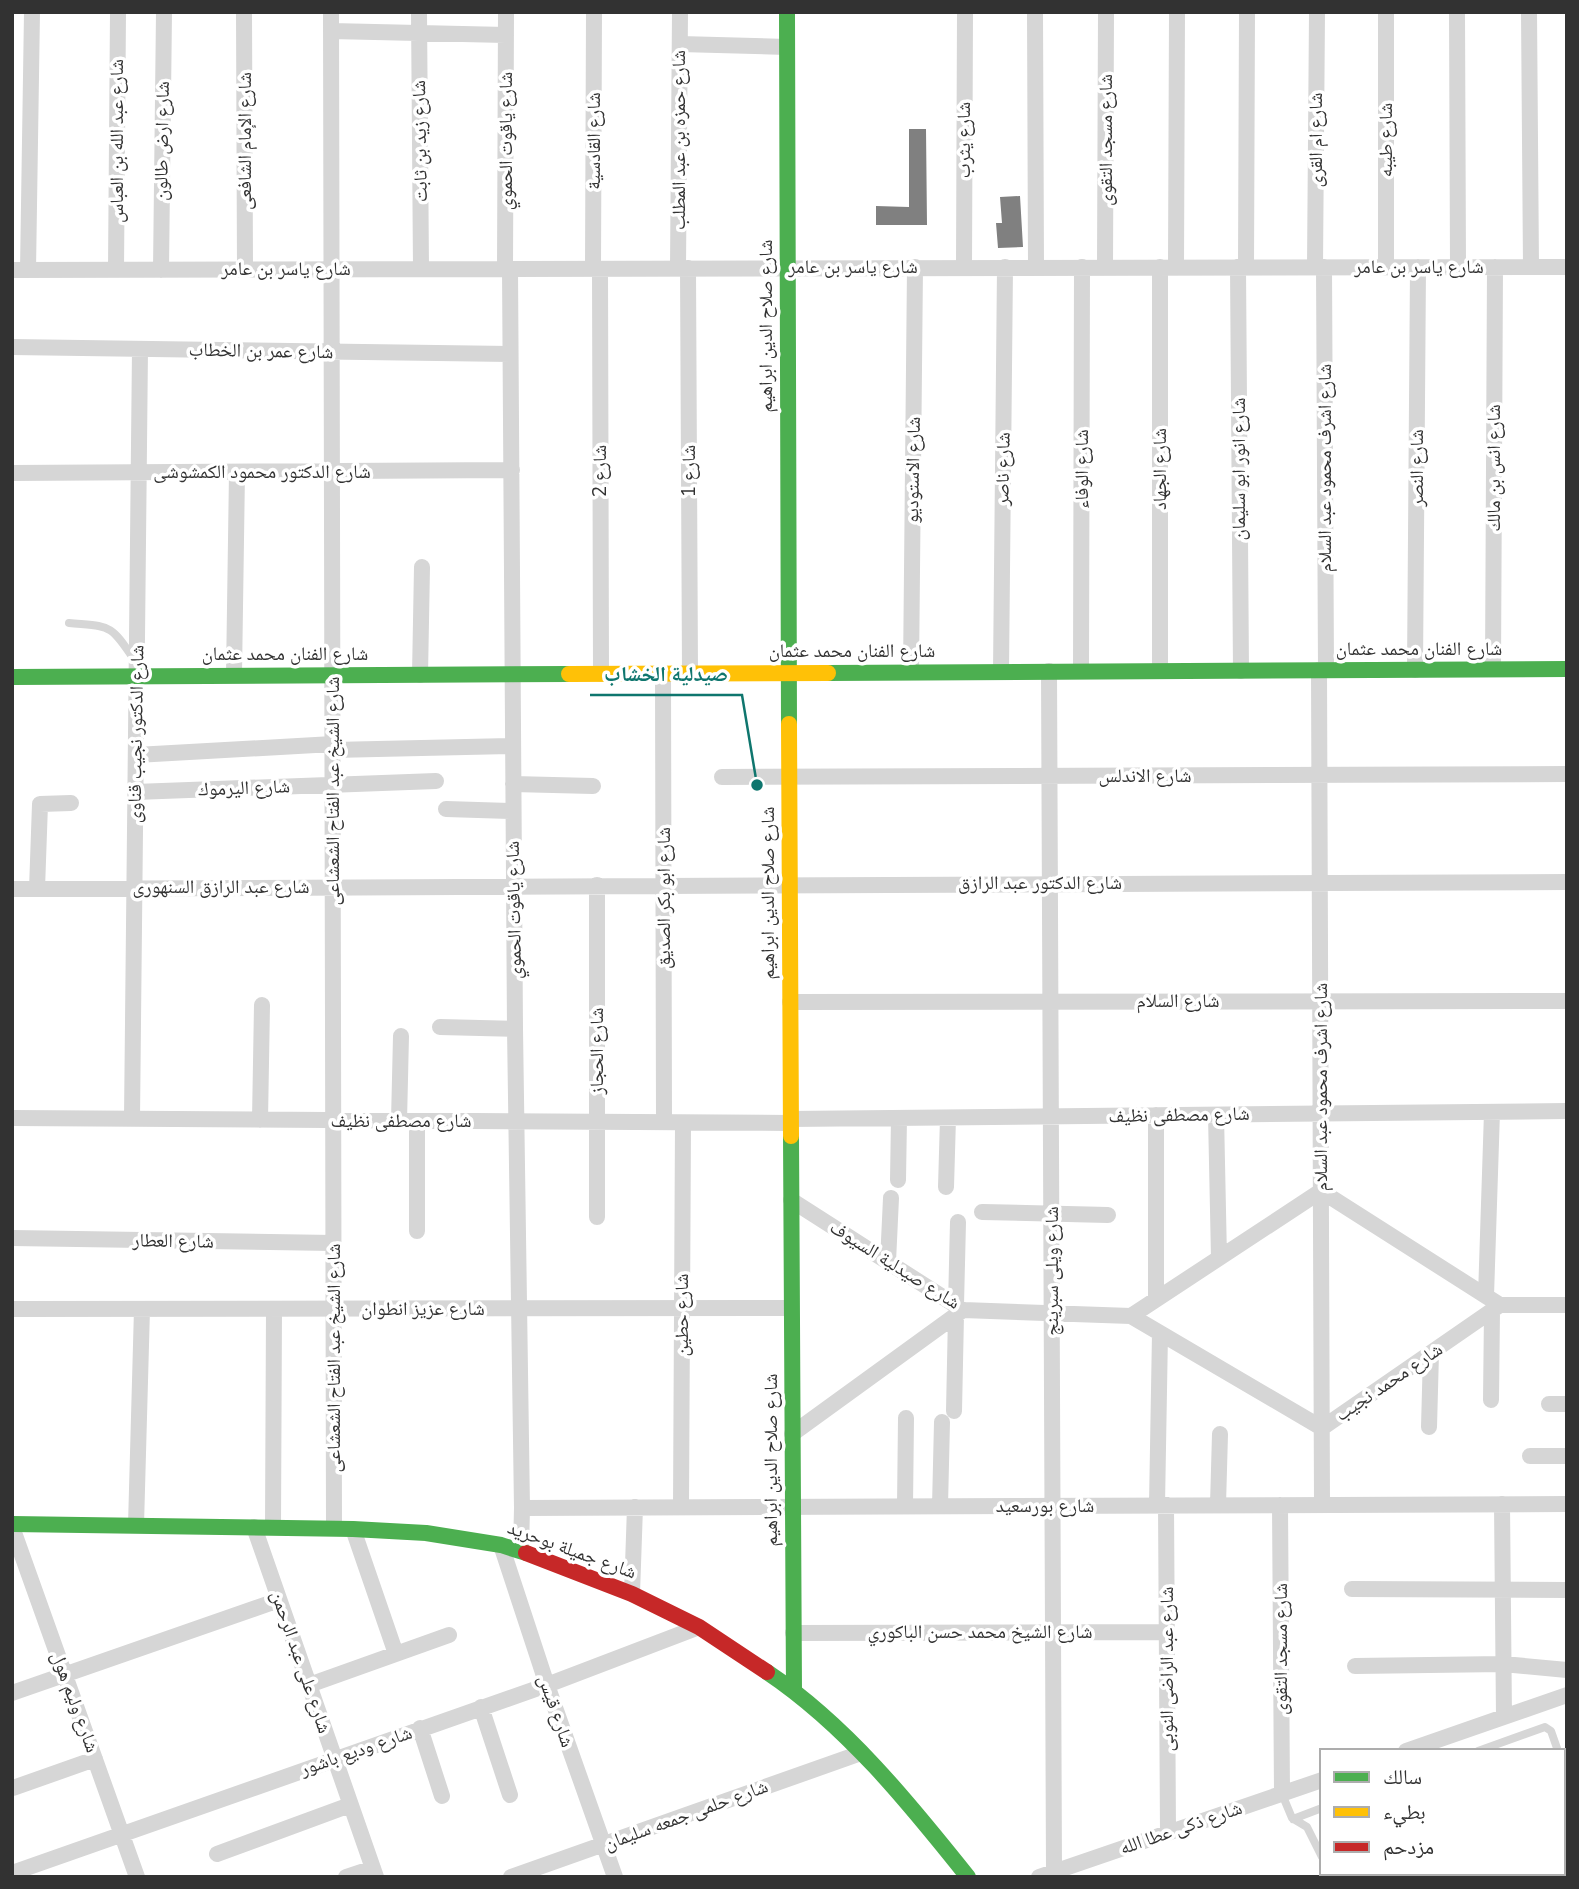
<svg xmlns="http://www.w3.org/2000/svg" width="1579" height="1889" viewBox="0 0 1579 1889" font-family="'Nunito Sans','Noto Naskh Arabic',sans-serif">
  <rect width="100%" height="100%" fill="#fff"/>
  <path fill="#808080" d="M909,129H926L927,225H876V206L909,207Z
    M1020,196L1023,247L998,248L996,223H1002L1000,197Z"/>
  <g fill="none" stroke-linecap="round" stroke-linejoin="round">
    <path stroke="#d6d6d6" stroke-width="8" d="M69,623C110,627 110,623 133,658
      M1478,1751L1545,1727L1551,1731L1558,1751
      M1563,1767L1567,1777
      M1282,1794L1292,1818L1307,1827L1322,1857
      M1293,1819L1322,1808
      M1329,1873L1331,1877
      M1565,1877L1567,1876"/>
    <path stroke="#d6d6d6" stroke-width="16" d="M244,12L245,269
      M331,12L334,1528
      M419,12L421,269
      M1035,12L1036,267
      M1457,12L1458,267
      M1529,12L1531,267
      M331,31L506,35
      M680,44L787,47
      M964,267L965,12
      M1105,267L1106,12
      M1160,267V671
      M1176,267L1177,12
      M1238,267L1241,671
      M1246,267L1247,12
      M1315,267L1317,12
      M1324,267L1326,670
      M1386,267V12
      M678,268L680,12
      M688,268L690,673
      M505,269L506,12
      M510,269L515,1029L522,1508L521,1551
      M593,269L594,12
      M600,269L601,674
      M12,270L1567,267
      M28,270L32,12
      M116,270L118,12
      M161,270L164,12
      M12,347L510,354
      M12,473L512,470
      M1493,669L1495,267
      M1319,670L1322,1505
      M1415,670L1418,267
      M1049,671L1054,1872
      M1081,671L1082,267
      M911,672L915,267
      M1001,672L1005,267
      M663,673L664,1122
      M234,675L237,472
      M420,675L422,567
      M333,750L513,746
      M136,755L333,744
      M722,777L1567,774
      M513,784L593,786
      M135,792L436,781
      M446,809L513,811
      M597,885V1217
      M12,889L1567,882
      M37,889L40,804L71,803
      M790,1002L1567,1001
      M440,1027L515,1029
      M1156,1115V1299
      M1216,1115L1219,1258
      M12,1118L791,1123
      M132,1119L140,349
      M790,1119L1567,1111
      M260,1120L262,1005
      M399,1121L401,1036
      M417,1121V1231
      M898,1180L899,1118
      M946,1187L948,1118
      M791,1200L963,1310L1131,1316L1322,1428L1500,1305
      M982,1212L1108,1215
      M12,1238L333,1243
      M888,1262L891,1198
      M1486,1296L1492,1112
      M956,1305L958,1222
      M1500,1305H1567
      M12,1309L791,1308
      M1131,1316L1321,1191L1500,1305
      M1491,1400L1492,1311
      M1549,1404H1567
      M954,1411L956,1315
      M1429,1427L1431,1353
      M792,1434L963,1310
      M1530,1456H1567
      M1502,1504L1504,1717
      M1157,1505L1160,1333
      M1166,1505L1168,1833
      M1218,1505L1220,1434
      M1280,1505L1282,1793
      M905,1506L906,1418
      M940,1506L942,1422
      M681,1507L683,1123
      M522,1508L1567,1504
      M136,1525L142,1309
      M12,1527L137,1877
      M254,1527L376,1877
      M273,1527L274,1309
      M353,1529L396,1654
      M501,1545L547,1685L615,1877
      M1352,1589L1567,1590
      M632,1594L635,1507
      M793,1633L1167,1632
      M1355,1666L1503,1664L1567,1670
      M309,1685L449,1635
      M12,1693L279,1600
      M481,1707L510,1795
      M420,1728L442,1796
      M1406,1751L1567,1695
      M13,1788L95,1759
      M217,1854L350,1805
      M12,1873L547,1685L699,1627
      M346,1877L373,1868
      M511,1877L861,1753
      M1039,1877L1322,1780"/>
    <path stroke="#4caf50" stroke-width="16" d="M787,12L789,724
      M828,673L1567,669
      M12,677L569,674
      M791,1136L794,1690
      M12,1524L353,1529L426,1533L501,1545L526,1553
      M767,1672C846,1725 909,1803 968,1877"/>
    <path stroke="#ffc107" stroke-width="16" d="M569,674L828,673
      M789,724L791,1136"/>
    <path stroke="#c62828" stroke-width="16" d="M526,1553L632,1594L699,1627L767,1672"/>
  </g>
  <g text-anchor="middle" dominant-baseline="central" stroke-width="7" stroke-linejoin="round" paint-order="stroke">
    <g font-size="19" fill="#323232" stroke="#fff">
      <text transform="translate(679 140) rotate(-90)">شارع حمزه بن عبد المطلب</text>
      <text transform="translate(964 140) rotate(-90)">شارع يثرب</text>
      <text transform="translate(1106 140) rotate(-90)">شارع مسجد التقوى</text>
      <text transform="translate(1316 140) rotate(-90)">شارع ام القرى</text>
      <text transform="translate(1386 140) rotate(-90)">شارع طيبه</text>
      <text transform="translate(117 141) rotate(-90)">شارع عبد الله بن العباس</text>
      <text transform="translate(162 141) rotate(-89)">شارع ارض طالون</text>
      <text transform="translate(245 141) rotate(-90)">شارع الإمام الشافعى</text>
      <text transform="translate(420 141) rotate(-91)">شارع زيد بن ثابت</text>
      <text transform="translate(506 141) rotate(-90)">شارع ياقوت الحموي</text>
      <text transform="translate(594 141) rotate(-90)">شارع القادسية</text>
      <text x="853" y="267">شارع ياسر بن عامر</text>
      <text x="1419" y="267">شارع ياسر بن عامر</text>
      <text x="286" y="269">شارع ياسر بن عامر</text>
      <text transform="translate(766 326) rotate(-90)">شارع صلاح الدين ابراهيم</text>
      <text transform="translate(261 351) rotate(1)">شارع عمر بن الخطاب</text>
      <text transform="translate(1325 468) rotate(-90)">شارع اشرف محمود عبد السلام</text>
      <text transform="translate(1417 468) rotate(-90)">شارع النصر</text>
      <text transform="translate(1494 468) rotate(-90)">شارع انس بن مالك</text>
      <text transform="translate(1003 469) rotate(-89)">شارع ناصر</text>
      <text transform="translate(1082 469) rotate(-90)">شارع الوفاء</text>
      <text transform="translate(1160 469) rotate(-90)">شارع الجهاد</text>
      <text transform="translate(1239 469) rotate(-90)">شارع انور ابو سليمان</text>
      <text transform="translate(913 470) rotate(-89)">شارع الاستوديو</text>
      <text transform="translate(600 471) rotate(-90)">شارع 2</text>
      <text transform="translate(689 471) rotate(-90)">شارع 1</text>
      <text x="262" y="472">شارع الدكتور محمود الكمشوشى</text>
      <text x="1419" y="649">شارع الفنان محمد عثمان</text>
      <text x="852" y="651">شارع الفنان محمد عثمان</text>
      <text x="285" y="654">شارع الفنان محمد عثمان</text>
      <text transform="translate(136 734) rotate(-89)">شارع الدكتور نجيب قناوى</text>
      <text x="1145" y="776">شارع الاندلس</text>
      <text transform="translate(244 788) rotate(-2)">شارع اليرموك</text>
      <text transform="translate(333 791) rotate(-90)">شارع الشيخ عبد الفتاح الشعشاعى</text>
      <text x="1040" y="883">شارع الدكتور عبد الرازق</text>
      <text x="221" y="887">شارع عبد الرازق السنهورى</text>
      <text transform="translate(768 893) rotate(-90)">شارع صلاح الدين ابراهيم</text>
      <text transform="translate(664 898) rotate(-90)">شارع ابو بكر الصديق</text>
      <text transform="translate(514 910) rotate(-91)">شارع ياقوت الحموي</text>
      <text x="1178" y="1001">شارع السلام</text>
      <text transform="translate(597 1051) rotate(-90)">شارع الحجاز</text>
      <text transform="translate(1321 1087) rotate(-90)">شارع اشرف محمود عبد السلام</text>
      <text transform="translate(1179 1115) rotate(-1)">شارع مصطفى نظيف</text>
      <text x="401" y="1121">شارع مصطفى نظيف</text>
      <text transform="translate(173 1241) rotate(1)">شارع العطار</text>
      <text transform="translate(895 1265) rotate(32)">شارع صيدلية السيوف</text>
      <text transform="translate(1052 1271) rotate(-90)">شارع ويلى سبرينج</text>
      <text x="423" y="1309">شارع عزيز انطوان</text>
      <text transform="translate(682 1315) rotate(-90)">شارع حطين</text>
      <text transform="translate(334 1358) rotate(-90)">شارع الشيخ عبد الفتاح الشعشاعى</text>
      <text transform="translate(1389 1382) rotate(-34)">شارع محمد نجيب</text>
      <text transform="translate(771 1460) rotate(-90)">شارع صلاح الدين ابراهيم</text>
      <text x="1045" y="1506">شارع بورسعيد</text>
      <text transform="translate(572 1550) rotate(20)">شارع جميلة بوحريد</text>
      <text x="980" y="1632">شارع الشيخ محمد حسن الباكوري</text>
      <text transform="translate(1281 1649) rotate(-90)">شارع مسجد التقوى</text>
      <text transform="translate(301 1662) rotate(71)">شارع على عبد الرحمن</text>
      <text transform="translate(1167 1669) rotate(-90)">شارع عبد الراضى النوبى</text>
      <text transform="translate(75 1702) rotate(70)">شارع وليم هول</text>
      <text transform="translate(556 1711) rotate(71)">شارع قيس</text>
      <text transform="translate(356 1751) rotate(-19)">شارع وديع باشور</text>
      <text transform="translate(686 1815) rotate(-20)">شارع حلمى جمعه سليمان</text>
      <text transform="translate(1181 1828) rotate(-19)">شارع ذكى عطا الله</text>
    </g>
  </g>
  <path fill="none" stroke="#0f766e" stroke-width="2.5" d="M757 785L742 695H590"/>
  <circle fill="#0f766e" stroke="#fff" stroke-width="2.5" cx="757" cy="785" r="7"/>
  <g font-size="21" text-anchor="middle" font-weight="bold" fill="#0f766e" stroke="#fff" stroke-width="7" stroke-linejoin="round" paint-order="stroke">
    <text x="666" y="681">صيدلية الخشاب</text>
  </g>
  <rect width="1579" height="1889" fill="none" stroke="#323232" stroke-width="28"/>
  <rect x="1320" y="1749" width="245" height="126" fill="#ffffff" stroke="#adadad" stroke-width="2"/>
  <rect x="1334" y="1772" width="35" height="10" fill="#4caf50" stroke="#adadad" stroke-width="2"/>
  <text x="1383" y="1784" font-size="21" fill="#323232">سالك</text>
  <rect x="1334" y="1807" width="35" height="10" fill="#ffc107" stroke="#adadad" stroke-width="2"/>
  <text x="1383" y="1819" font-size="21" fill="#323232">بطيء</text>
  <rect x="1334" y="1842" width="35" height="10" fill="#c62828" stroke="#adadad" stroke-width="2"/>
  <text x="1383" y="1854" font-size="21" fill="#323232">مزدحم</text>
</svg>
